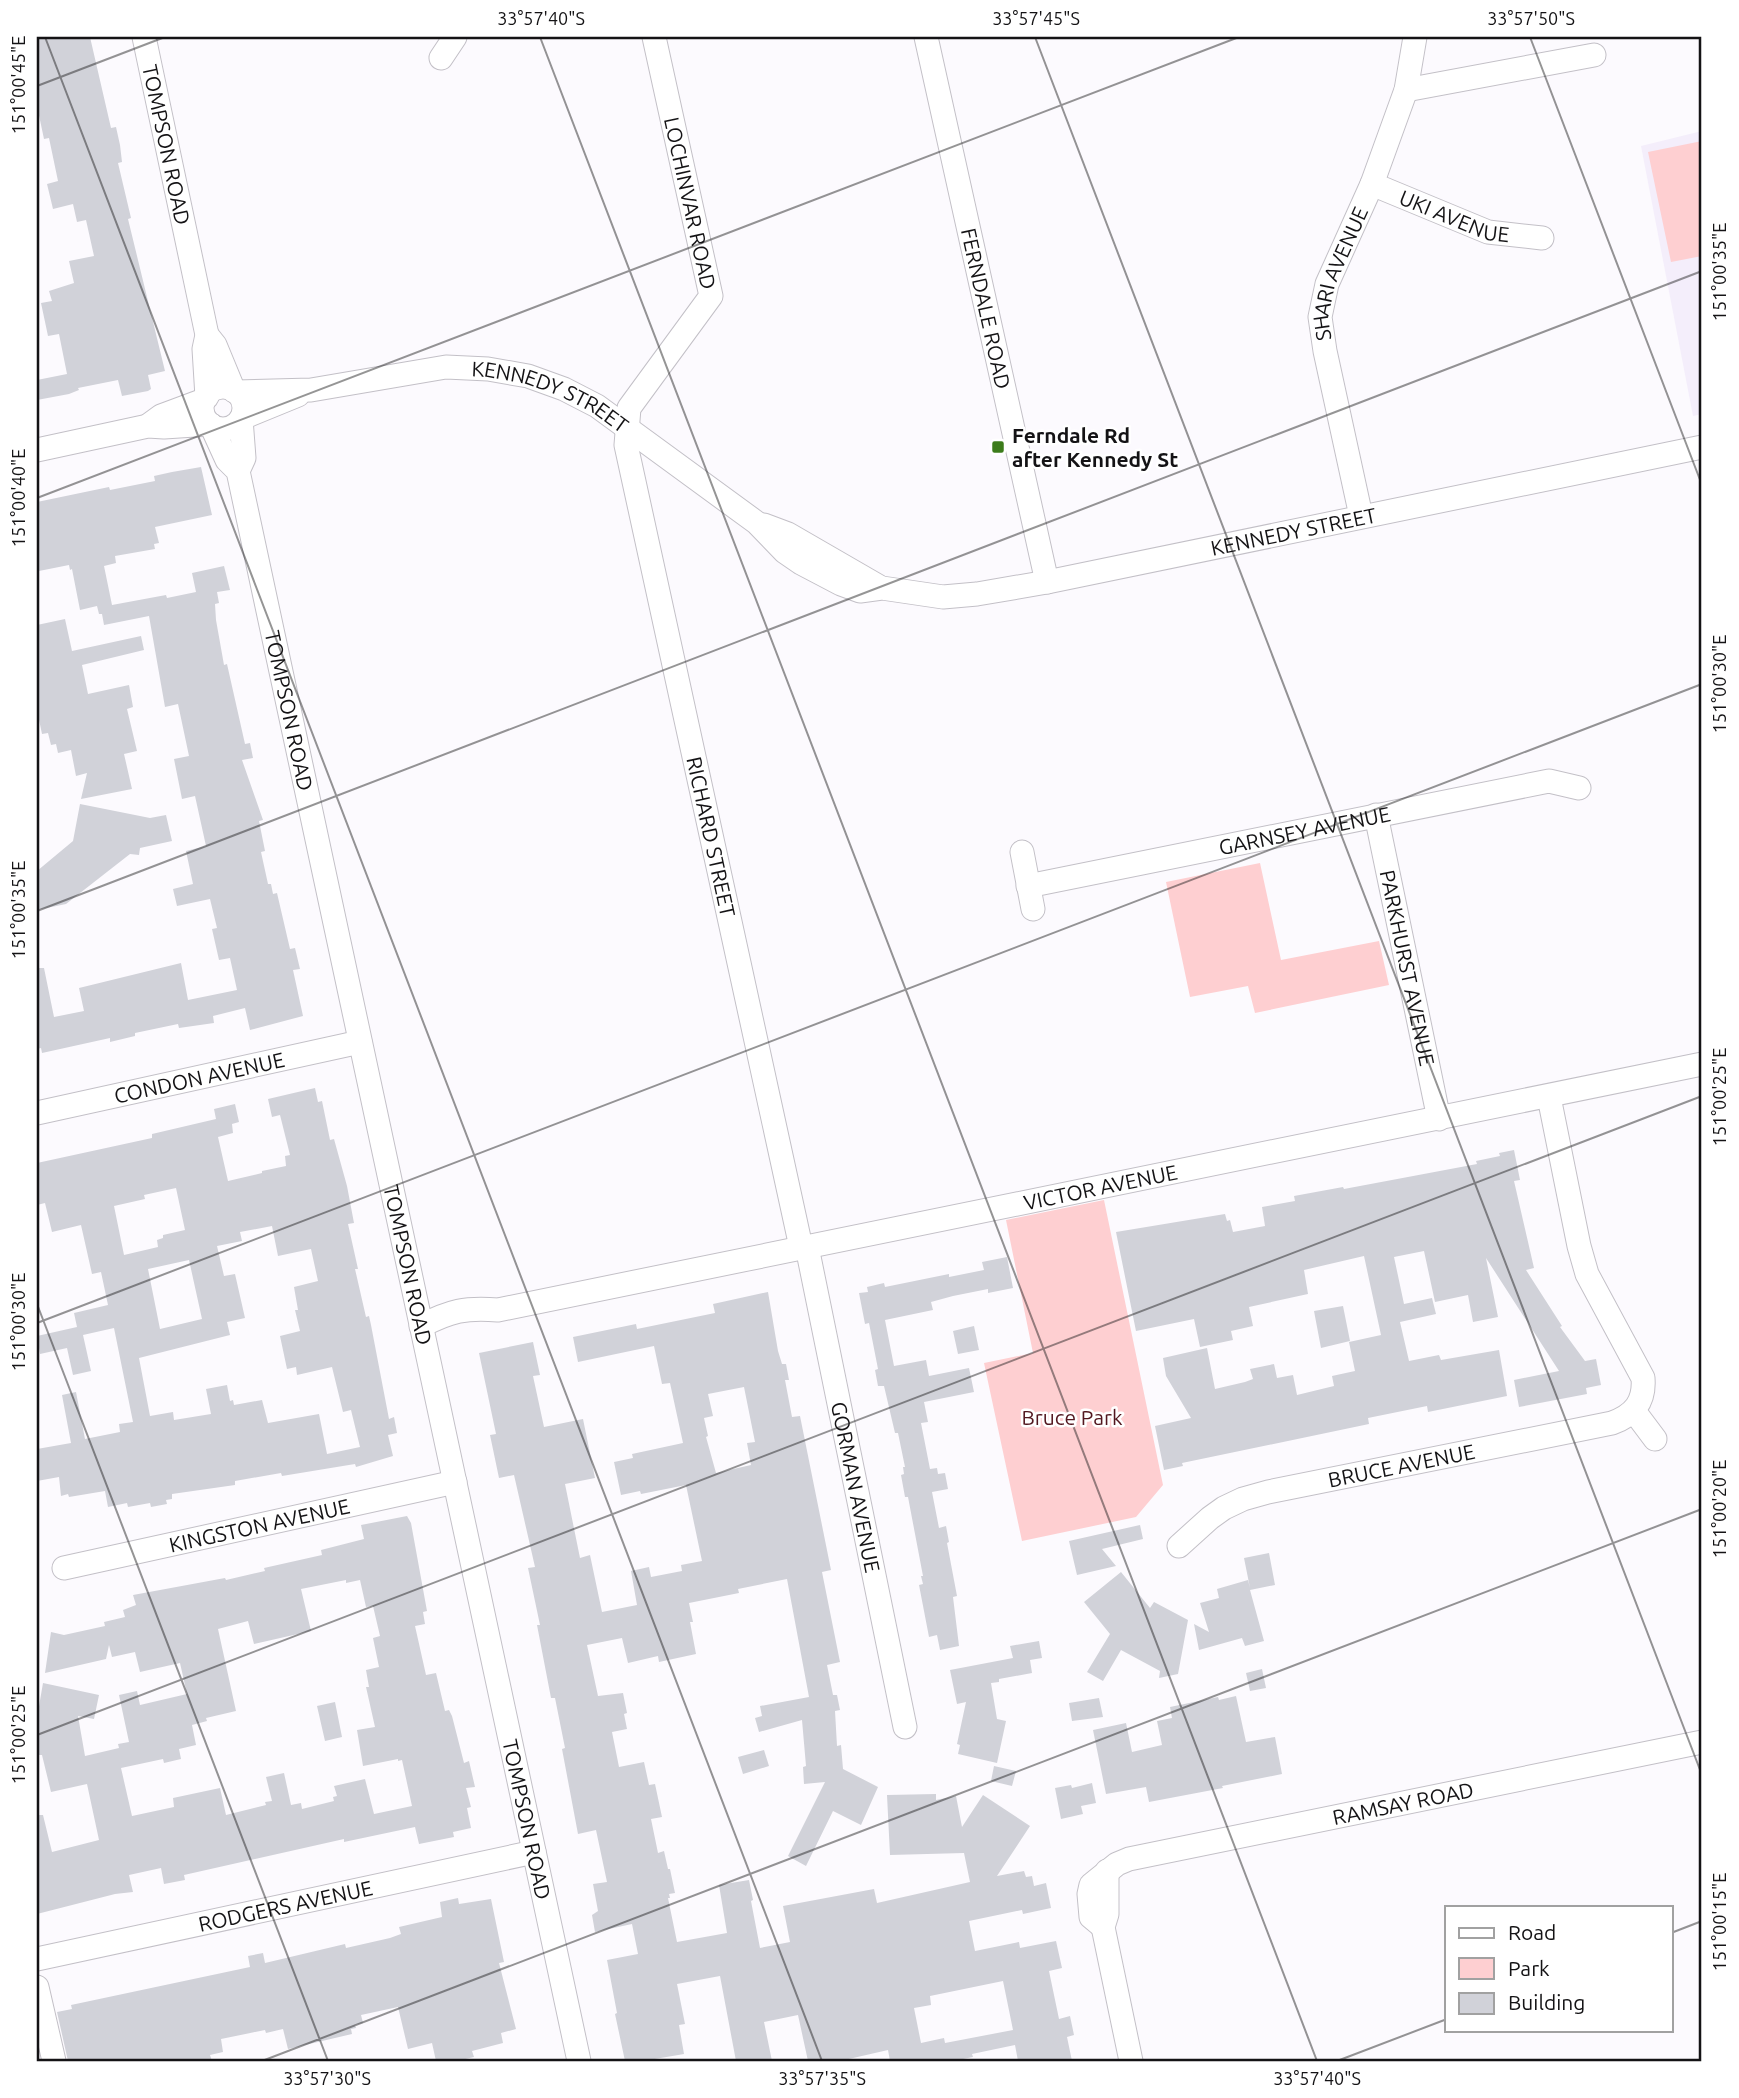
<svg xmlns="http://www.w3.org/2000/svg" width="1739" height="2098" viewBox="0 0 1739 2098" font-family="Ubuntu,sans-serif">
  <rect width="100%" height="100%" fill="#fcfafe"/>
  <path fill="#f4eefb" d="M1702,131V414L1693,416L1641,146Z"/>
  <path fill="#fecfd1" d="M1702,141V256L1671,262L1648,152Z
    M1260,863L1281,960L1379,941L1389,985L1255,1013L1248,986L1190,997L1166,882Z
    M1104,1200L1163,1485L1136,1517L1022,1541L984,1363L1033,1353L1006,1220Z"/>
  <path fill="#d1d2d9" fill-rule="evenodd" d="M37,37H90L111,128L116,127L120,145L122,162L118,163L131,218L128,219L165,371L148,375L151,389L148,391L122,396L118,380L78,388L79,390L69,394L37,400V380L67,374L59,334L48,336L41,303L52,301L49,291L74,283L69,261L94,256L86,220L77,222L73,204L53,209L47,184L58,181L49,138L44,139L37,106Z
    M201,467L212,515L155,527L159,543L154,544L155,549L115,556L116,563L104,566L112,605L166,595L167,598L196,592L192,573L224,566L230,590L217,592L219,603L215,604L216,620L224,665L227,664L245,744L250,743L253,758L242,760L263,820L259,821L265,851L261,852L268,884H271L273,894L277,893L290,949L295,948L300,969L293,970L303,1016L250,1030L245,1008L213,1016L214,1023L179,1028L178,1024L135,1033V1036L110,1042V1038L42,1053L41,1048L37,1049V968H44L54,1017L84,1011L79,988L181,963L188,1000L237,990L230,958L219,960L212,929L217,928L210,899L177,906L173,889L193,884L186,851L206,846L195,796L182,799L174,759L189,756L178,704L165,707L149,616L104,625L102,614H99L97,606L80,610L72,569L70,570L69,565L39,571L37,559V502L109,487L110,490L155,481L154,476L172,472Z
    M65,619L72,651L141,636L144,650L82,665L88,694L129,685L133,707L127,709L137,751L124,754L132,789L81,799L87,773L76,776L71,750L58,753L56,744L51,745L48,733L42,734L37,710V625Z
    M80,804L150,818L166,815L172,841L140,848L139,855L130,854L66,904L37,910V871L73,841Z
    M315,1088L318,1102L322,1101L330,1140L334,1139L347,1186L354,1223L348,1224L358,1269H355L366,1317L369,1316L371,1325L389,1419L394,1417L397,1433L388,1435L393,1456L356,1467L355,1464L282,1476L281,1473L235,1481V1485L172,1494V1499L166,1500L167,1504L151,1507L150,1503L128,1507L127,1503L108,1507L105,1491L69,1497L68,1494L61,1496L59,1477L37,1481V1449L71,1443L62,1395L76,1392L85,1439L120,1432L119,1424L133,1422L114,1328L83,1335L91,1371L73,1375L67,1348L40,1354L37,1336L77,1327L74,1313L108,1305L101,1272L92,1274L81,1225L52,1232L45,1203L37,1205V1163L152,1138V1134L216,1119L214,1109L235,1104L239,1122L232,1124L233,1133L218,1137L228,1181L262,1173V1171L286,1166L285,1156L290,1155L280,1115L272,1117L268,1099ZM176,1188L185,1230L163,1235V1238L157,1240L158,1247L124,1255L114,1206L145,1199L144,1195ZM272,1226L278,1256L311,1249L318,1281L294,1287L298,1310H295L300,1331L280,1336L287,1369L296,1367L297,1375L332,1367L343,1412L351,1410L360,1447L327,1454L319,1414L268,1423L262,1400L234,1405L233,1400L230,1401L227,1385L206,1389L211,1414L174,1420L173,1412L150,1416L139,1358L230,1335L227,1322L245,1318L235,1274L224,1276L217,1246L242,1241L240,1232ZM189,1260L202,1319L160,1329L148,1269Z
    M1514,1150L1520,1180L1514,1181L1534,1268L1526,1270L1562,1326L1560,1327L1585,1361L1596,1359L1601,1385L1586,1388L1587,1394L1519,1407L1514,1380L1559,1371L1486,1258L1498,1317L1473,1322L1468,1295L1435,1302L1424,1251L1394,1257L1404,1304L1432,1298L1436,1314L1400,1322L1409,1361L1439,1355L1441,1360L1499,1350L1507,1396L1428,1412L1427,1406L1368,1418L1369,1424L1182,1463L1183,1466L1164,1470L1155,1426L1191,1418L1166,1376L1163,1358L1207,1348L1215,1389L1245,1382L1253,1379L1250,1369L1274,1364L1277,1378L1293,1375L1297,1395L1334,1386L1332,1376L1355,1371L1349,1342L1381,1335L1364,1256L1304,1270L1308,1294L1249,1307L1253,1326L1231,1331L1233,1340L1200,1347L1194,1319L1136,1331L1116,1232L1225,1214L1227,1221L1230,1220L1233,1232L1265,1226L1262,1207L1295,1201L1294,1196L1343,1187L1344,1189L1477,1164L1476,1161L1500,1156L1499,1153Z
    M1007,1257L1013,1288L988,1293V1289L953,1296L931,1302L933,1310L885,1320L894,1366L926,1360L929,1376L969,1368L974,1392L924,1402L928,1422L921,1423L930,1469L937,1468L938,1474L945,1473L948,1489L932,1492L939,1528L946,1526L949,1542L947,1543L957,1596L953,1597L959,1646L940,1650L937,1635L929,1637L919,1585L923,1584L921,1576H923L908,1497H905L901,1475L904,1474L903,1467H905L898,1433H895L884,1386H878L875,1370L878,1369L869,1323L865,1324L859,1293L868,1292L867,1287L884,1283L885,1287L949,1274V1277L984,1270L982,1262Z
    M768,1292L778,1351L782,1364H786L789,1380H785L792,1417L800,1416L831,1570L822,1572L840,1662L827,1665L833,1695H837L840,1710L835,1711L837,1746L841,1745L843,1769L878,1787L861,1825L833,1811L806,1866L788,1856L825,1782L804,1784L803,1767L806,1766L802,1720L759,1732L755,1718L762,1716L760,1706L809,1697L787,1579L738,1589L739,1593L689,1603L693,1622H690L696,1654L659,1662L658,1656L628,1663L622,1638L587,1645L598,1696L623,1693L627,1713L624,1714L627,1729L612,1732L619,1767L644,1762L649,1785L655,1784L662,1817L651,1819L658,1853L664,1851L668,1869H670L675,1893L669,1894L670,1898H668L677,1942L727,1933L719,1885L749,1880L753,1900L751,1901L760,1948L790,1942L783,1906L874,1889L877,1903L970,1882L964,1853L890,1855L887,1795L936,1794V1800L956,1796L962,1827L983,1795L1030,1826L997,1876L1024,1871L1026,1877L1032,1876L1034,1886L1046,1883L1051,1908L1023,1914L1022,1910L969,1921L975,1951L1019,1942L1020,1948L1056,1941L1062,1968L1049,1971L1059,2019L1070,2016L1074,2035L1067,2037L1072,2061H1018L1015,2045L972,2054L973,2057L953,2061H890L888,2050L840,2061H808L798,2015L764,2022L772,2061H736L720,1976L677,1984L685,2024L679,2025L684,2054L643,2061H625L615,2014L617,2013L607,1960L638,1954L632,1924L595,1932L592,1915L598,1911L593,1884L607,1882L596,1830L578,1834L562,1749L565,1748L555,1698H551L537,1625H540L528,1568L535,1567L514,1475L499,1478L490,1435L496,1434L479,1353L533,1342L540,1375L533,1376L544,1427L583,1419L595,1478L565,1484L580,1558L590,1555L602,1612L637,1605L631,1571L649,1567L651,1577L682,1571L681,1565L702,1561L686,1485L641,1494L640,1491L621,1495L614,1462L633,1458L632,1454L683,1443L670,1383L662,1384L654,1346L578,1362L573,1337L636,1324L637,1329L715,1313L713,1304ZM744,1387L755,1442L747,1443L751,1465L716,1473L706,1437L708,1436L704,1418L713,1416L708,1394ZM1003,1981L1013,2030L945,2043L944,2038L921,2043L914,2008L931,2005L930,1996Z
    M1343,1306L1350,1341L1321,1348L1314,1311Z
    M974,1326L979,1350L958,1354L953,1331Z
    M407,1516L411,1523L427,1611L423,1612L425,1624L415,1626L426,1675L436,1673L445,1711L449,1710L452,1716L464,1763L469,1761L475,1787L466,1788L471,1807L467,1808L471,1828L453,1832L454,1837L419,1844L415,1827L344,1842V1839L184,1875L185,1880L164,1884L161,1868L129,1875L133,1892L115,1894L37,1914V1815H43L52,1852L99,1840L87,1784L51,1792L42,1755H37V1718L43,1683L99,1695L94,1719L78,1716L85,1756L119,1748L118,1744L129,1742L119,1695L137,1691L140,1705L187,1694L180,1663L140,1672L135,1652L112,1657L109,1645L106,1659L45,1673L51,1632L64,1635L105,1626L104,1622L125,1617L123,1610L136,1605L133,1595L225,1578L226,1580L265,1571L264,1568L322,1555L321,1550L364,1539L361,1525ZM346,1580V1583L360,1580L366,1607L373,1606L380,1636L373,1638L379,1667L366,1670L369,1687H366L375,1727L357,1730L363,1766L398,1759V1761L402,1760L412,1806L374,1814L365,1779L334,1786L337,1796L333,1797L334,1801L302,1809L301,1803L291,1805L284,1773L266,1777L272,1801L265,1802L266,1805L226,1815L220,1788L173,1798L174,1807L132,1816L121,1768L163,1759L164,1763L181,1759L179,1749L196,1745L192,1725L207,1721L206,1718L236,1711L218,1629L248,1621L254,1644L311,1631L301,1589Z
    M1140,1525L1143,1539L1102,1549L1116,1566L1077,1575L1069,1541Z
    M1269,1553L1275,1585L1250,1590L1264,1641L1245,1646L1242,1638L1199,1650L1194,1624L1209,1632L1200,1603L1219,1598L1217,1589L1248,1580L1250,1588L1244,1558Z
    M1121,1572L1150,1608L1154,1602L1188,1620L1178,1674L1159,1678L1160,1671L1121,1650L1103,1681L1087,1672L1110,1634L1084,1602Z
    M1039,1641L1042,1658L1030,1660L1032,1673L999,1679V1682L991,1683L997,1719L1006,1721L997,1763L958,1754L960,1745L957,1744L966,1702L957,1704L950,1670L1013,1658L1010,1646Z
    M1262,1669L1266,1688L1250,1691L1246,1673Z
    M1236,1696L1246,1742L1275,1737L1282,1774L1222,1786L1223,1788L1149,1802L1146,1787L1106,1794L1093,1730L1126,1723L1132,1752L1162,1745L1157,1721L1172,1718L1170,1707L1218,1697L1219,1700Z
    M1099,1698L1103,1717L1072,1721L1069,1703Z
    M335,1702L342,1737L325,1741L317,1706Z
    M764,1750L769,1766L743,1774L738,1757Z
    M994,1766L1016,1771L1012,1786L991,1781Z
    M1092,1783L1096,1803L1081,1806L1083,1814L1061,1819L1055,1788L1071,1785L1072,1788Z
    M458,1898L459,1904L491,1899L504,1962L499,1963L516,2029L501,2033L503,2043L472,2051L474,2057L457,2061H436L432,2043L408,2049L398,2007L361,2015L363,2023L355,2025L356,2028L351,2029L352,2034L288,2049L283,2029L266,2033L265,2030L221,2039L223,2052L210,2055L212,2061H68L57,2012L72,2009L71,2005L250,1967L248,1956L263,1953L265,1963L345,1944L346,1948L390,1938L401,1934L399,1927L442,1917L440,1902Z"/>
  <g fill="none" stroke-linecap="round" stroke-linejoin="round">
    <g stroke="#c3c0c7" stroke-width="25">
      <g id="minor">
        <path id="s1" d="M144,37L207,335L204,349L207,397"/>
        <path id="s2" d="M654,37L711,296L629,408L626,445L801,1247"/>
        <path id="s3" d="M926,37L1047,582"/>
        <path d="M441,58L455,37"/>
        <path d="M1406,90L1594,55"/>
        <path id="s4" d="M1372,184L1488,232L1542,238"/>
        <path d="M207,335L215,345L234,391"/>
        <circle cx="223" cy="408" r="21"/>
        <path id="s5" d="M236,392L311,390L446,367L488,369L528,376L564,389L597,406L757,523L785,552L801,563L841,584L860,591L882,588L943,597L977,594L1047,582L1702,447"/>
        <path d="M242,418L298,395"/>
        <path d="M150,424L161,416L204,400"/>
        <path id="s6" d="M211,425L227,460L238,471L579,2061"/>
        <path d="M37,450L148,426L164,427L210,424"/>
        <path d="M238,471L244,458L241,419"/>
        <path id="s7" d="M1361,516L1325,351L1320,317L1327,284L1372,184L1406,90L1415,37"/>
        <path d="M764,525L788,534L878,586"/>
        <path id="s8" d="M1376,815L1439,1119"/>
        <path d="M1022,852L1033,909"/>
        <path id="s9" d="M1028,886L1549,781L1579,788"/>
        <path id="s10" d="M37,1113L360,1042"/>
        <path id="s11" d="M807,1247L905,1727"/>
        <path id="s12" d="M421,1326C450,1311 466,1307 498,1310L1702,1064"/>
        <path d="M1634,1411L1655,1439"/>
        <path id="s13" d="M1179,1546L1210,1518L1224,1508L1243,1499L1268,1492L1612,1423C1634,1415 1645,1402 1643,1378L1587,1274L1579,1246L1549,1097"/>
        <path id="s14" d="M64,1568L455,1482"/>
        <path d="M1107,1871V1914L1103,1927L1131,2061"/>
        <path id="s15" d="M1103,1927L1091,1917L1089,1894L1091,1885L1117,1864L1129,1859L1702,1742"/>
        <path id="s16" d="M37,1959L534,1852"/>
        <path d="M37,1987L54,2061"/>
      </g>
    </g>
    <use href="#minor" stroke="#fff" stroke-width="23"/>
  </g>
  <path fill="none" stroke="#141315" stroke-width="2" stroke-opacity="0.45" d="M45,37L822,2061M540,37L1317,2061M1035,37L1702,1775M1530,37L1702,485M37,86L165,37M37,498L1239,37M37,911L1702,271M37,1304L328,2061M37,1323L1702,684M37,1735L1702,1096M1671,1933L1702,1921M262,2061L1702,1509M1337,2061L1447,2019"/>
  <rect fill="#3c7c1b" stroke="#fff" stroke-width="2.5" x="991" y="440" width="14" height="14" rx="3.5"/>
  <g text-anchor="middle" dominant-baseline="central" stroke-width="5" stroke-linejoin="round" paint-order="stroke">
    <g font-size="21" fill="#141315" stroke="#fff">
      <text stroke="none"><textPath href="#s1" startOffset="110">TOMPSON ROAD</textPath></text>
      <text stroke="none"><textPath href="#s2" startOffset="170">LOCHINVAR ROAD</textPath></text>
      <text stroke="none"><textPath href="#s4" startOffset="89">UKI AVENUE</textPath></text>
      <text stroke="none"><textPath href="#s7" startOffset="250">SHARI AVENUE</textPath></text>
      <text stroke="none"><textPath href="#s3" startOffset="278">FERNDALE ROAD</textPath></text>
      <text stroke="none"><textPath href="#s5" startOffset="322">KENNEDY STREET</textPath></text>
      <text stroke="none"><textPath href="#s5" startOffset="1134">KENNEDY STREET</textPath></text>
      <text stroke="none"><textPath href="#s6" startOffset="299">TOMPSON ROAD</textPath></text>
      <text stroke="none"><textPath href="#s9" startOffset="282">GARNSEY AVENUE</textPath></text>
      <text stroke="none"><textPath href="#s2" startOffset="842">RICHARD STREET</textPath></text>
      <text stroke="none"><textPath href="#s8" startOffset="156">PARKHURST AVENUE</textPath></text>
      <text stroke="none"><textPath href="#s10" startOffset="166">CONDON AVENUE</textPath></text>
      <text stroke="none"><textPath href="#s12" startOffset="695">VICTOR AVENUE</textPath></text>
      <text stroke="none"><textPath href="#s6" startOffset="866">TOMPSON ROAD</textPath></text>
      <text stroke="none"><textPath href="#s13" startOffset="242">BRUCE AVENUE</textPath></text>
      <text stroke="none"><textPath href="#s11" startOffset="245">GORMAN AVENUE</textPath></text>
      <text stroke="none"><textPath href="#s14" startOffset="200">KINGSTON AVENUE</textPath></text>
      <text stroke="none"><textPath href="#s15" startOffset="374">RAMSAY ROAD</textPath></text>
      <text stroke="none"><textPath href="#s6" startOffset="1433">TOMPSON ROAD</textPath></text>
      <text stroke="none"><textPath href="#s16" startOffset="254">RODGERS AVENUE</textPath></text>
    </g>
    <g font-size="21" font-weight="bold" fill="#141315" stroke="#fff" text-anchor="start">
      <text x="1012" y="435">Ferndale Rd<tspan x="1012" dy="24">after Kennedy St</tspan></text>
    </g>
    <g font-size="21" fill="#52171f" stroke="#fff">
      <text x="1072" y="1417">Bruce Park</text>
    </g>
  </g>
  <rect width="1739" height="2098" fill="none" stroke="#ffffff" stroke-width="77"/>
  <rect x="1445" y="1906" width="228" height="126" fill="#ffffff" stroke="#a1a1a1" stroke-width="2"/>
  <rect x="1459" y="1928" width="35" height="10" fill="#ffffff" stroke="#a1a1a1" stroke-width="2"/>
  <text x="1508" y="1940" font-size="21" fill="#141315">Road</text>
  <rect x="1459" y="1958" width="35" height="21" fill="#fecfd1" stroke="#a1a1a1" stroke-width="2"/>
  <text x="1508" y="1976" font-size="21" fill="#141315">Park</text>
  <rect x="1459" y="1993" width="35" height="21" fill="#d1d2d9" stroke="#a1a1a1" stroke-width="2"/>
  <text x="1508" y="2010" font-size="21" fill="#141315">Building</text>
  <rect x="38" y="38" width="1662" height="2022" fill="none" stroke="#141315" stroke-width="2.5"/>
  <g font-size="18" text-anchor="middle" fill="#141315">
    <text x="541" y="25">33°57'40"S</text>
    <text x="1036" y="25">33°57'45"S</text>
    <text x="1531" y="25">33°57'50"S</text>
    <text transform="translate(19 85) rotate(-90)" y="6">151°00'45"E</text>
    <text transform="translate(1720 272) rotate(-90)" y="6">151°00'35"E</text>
    <text transform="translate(19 498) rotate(-90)" y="6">151°00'40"E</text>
    <text transform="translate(1720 684) rotate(-90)" y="6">151°00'30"E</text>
    <text transform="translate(19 910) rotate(-90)" y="6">151°00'35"E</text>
    <text transform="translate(1720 1097) rotate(-90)" y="6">151°00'25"E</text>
    <text transform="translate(19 1322) rotate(-90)" y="6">151°00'30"E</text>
    <text transform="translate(1720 1509) rotate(-90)" y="6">151°00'20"E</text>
    <text transform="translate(19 1735) rotate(-90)" y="6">151°00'25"E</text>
    <text transform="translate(1720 1922) rotate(-90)" y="6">151°00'15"E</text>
    <text x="327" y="2085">33°57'30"S</text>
    <text x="822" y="2085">33°57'35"S</text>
    <text x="1317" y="2085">33°57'40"S</text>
  </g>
</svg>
